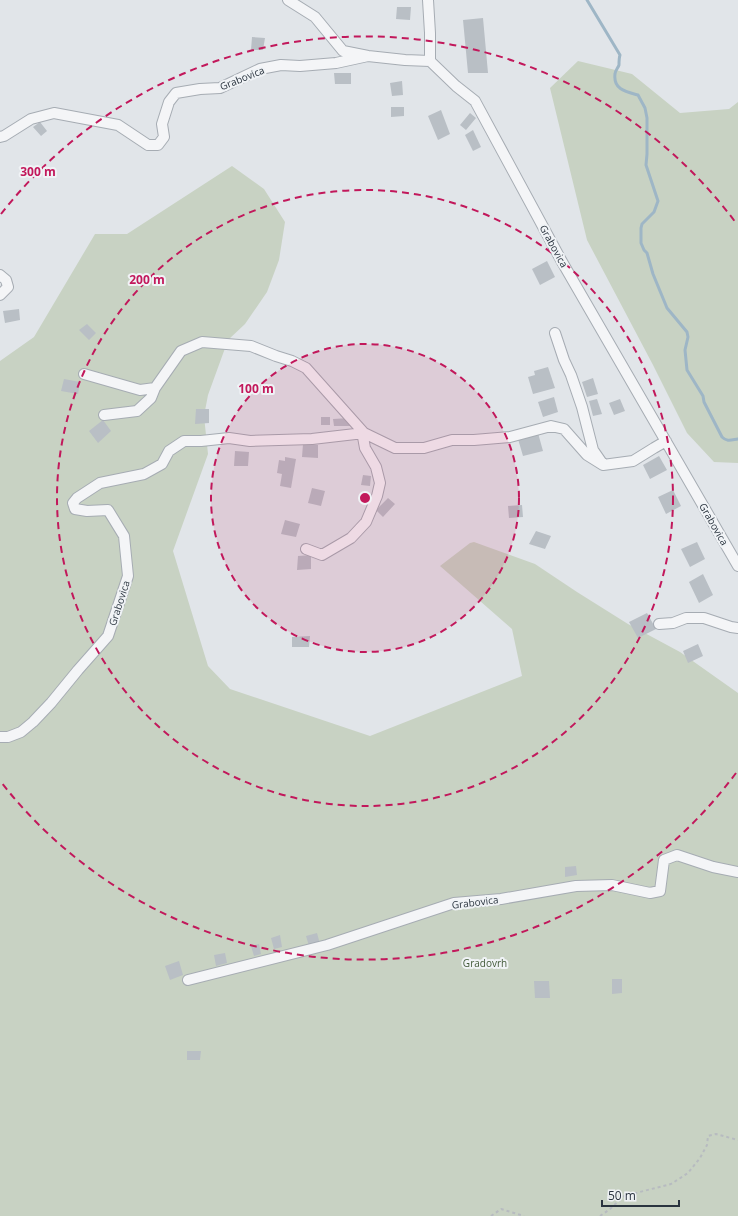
<svg xmlns="http://www.w3.org/2000/svg" width="738" height="1216" viewBox="0 0 738 1216" font-family="'Open Sans',sans-serif">
  <rect width="100%" height="100%" fill="#e1e5e9"/>
  <path fill="#c8d2c3" d="M578,61L632,74L680,113L729,109L738,102V463L714,462L687,433L653,365L587,240L550,88Z
    M232,166L264,189L285,222L279,260L267,292L245,324L228,340L208,395L204,416L208,454L173,551L208,666L230,689L370,736L522,676L512,629L440,566L470,543L474,542L535,564L577,592L628,624L680,652L738,693V1216H0V361L34,337L95,234H127Z"/>
  <g fill="none" stroke-linecap="round" stroke-linejoin="round">
    <path stroke="#9eb6c6" stroke-width="3" d="M587,0L620,55C619,58 619,62 619,65C618,68 615,71 615,74C613,90 627,92 638,95L645,108L647,118V154L646,165L658,201L654,212L642,224L641,228V243L644,250L647,253L653,274L667,308L687,332L688,337L685,350L687,370L703,396L704,402L722,437C727,442 731,440 738,439"/>
  </g>
  <path fill="#b9bfc5" d="M397,7H411L410,20L396,19Z
    M483,18L488,73H468L463,20Z
    M252,37L265,38L263,50H251Z
    M334,73H351V84H335Z
    M402,81L403,95L392,96L390,83Z
    M391,107H404V116L391,117Z
    M441,110L450,134L438,140L428,116Z
    M470,113L476,118L466,130L460,125Z
    M40,122L47,131L41,136L33,127Z
    M473,130L481,147L473,151L465,135Z
    M547,261L555,277L540,285L532,269Z
    M19,309L20,320L5,323L3,311Z
    M87,324L96,333L89,340L79,330Z
    M548,367L555,388L533,394L528,377L535,375L534,371Z
    M593,378L598,394L587,397L582,382Z
    M64,379L80,382L78,394L61,391Z
    M554,397L558,412L543,417L538,402Z
    M597,399L602,414L593,416L589,401Z
    M620,399L625,411L614,415L609,403Z
    M196,409H209V423L195,424Z
    M321,417H330V425H321Z
    M350,418V426H334L333,419Z
    M103,420L111,431L98,443L89,431Z
    M538,433L543,451L523,456L518,439Z
    M303,444L318,445V458L302,457Z
    M235,451L249,452L248,466H234Z
    M659,456L667,470L650,479L643,465Z
    M285,457L296,459L291,488L280,486L282,474L277,473L279,460L285,461Z
    M363,475L371,476L370,486L361,485Z
    M312,488L325,491L321,506L308,503Z
    M673,490L681,506L666,514L658,497Z
    M388,498L395,504L383,517L376,510Z
    M522,505L523,517L509,518L508,506Z
    M285,520L300,524L296,537L281,534Z
    M536,531L551,536L545,549L529,544Z
    M697,542L705,559L690,567L681,549Z
    M311,555V569L297,570L298,556Z
    M703,574L713,595L699,603L689,582Z
    M647,613L656,629L638,638L629,622Z
    M310,636L309,647H292V637Z
    M698,644L703,656L688,663L683,651Z
    M576,866L577,875L565,877V867Z
    M317,933L320,944L309,946L306,936Z
    M280,935L282,947L274,949L271,938Z
    M259,944L261,954L254,956L251,946Z
    M225,953L227,963L216,966L214,955Z
    M179,961L183,975L170,980L165,966Z
    M612,979H622V993L612,994Z
    M534,981H549L550,998H535Z
    M187,1051H201L200,1060H187Z"/>
  <g fill="none" stroke-linecap="round" stroke-linejoin="round">
    <g stroke="#a6acb3" stroke-width="12">
      <path id="minor" d="M288,0L315,17L343,51L368,56L405,60L430,61
        M428,0L430,33V61L456,86L475,101L561,260L738,566
        M0,137L4,136L31,119L54,113L118,125L148,145H158L164,137L162,124L169,102L176,93L200,89L220,88L260,69L281,65L300,66L336,63L368,56
        M0,275L6,280L8,287L0,295
        M555,333L564,360L571,375L582,407L593,450L602,463
        M84,374L140,390L155,388
        M104,415L137,411L151,398L155,388L181,351L202,342L251,346L276,356L292,361L306,368L364,433L395,448H424L452,440H474L510,437L551,426L564,429L587,455L603,465L633,461L654,448L666,441
        M659,624L673,623L686,618H704L731,627L738,628
        M0,737H8L21,732L33,722L51,703L78,670L108,636L128,576L124,536L108,510L87,511L75,509L73,503L77,498L100,483L144,474L162,464L169,451L184,441H201L229,438L250,441L312,439L364,433L363,437L365,448L376,467L380,483L377,496L366,522L351,538L322,555L306,549
        M188,980L327,945L454,903L501,899L576,886L612,885L650,893L660,891L664,860L677,855L713,867L738,872"/>
    </g>
    <path stroke="#b7bbc0" stroke-width="2" stroke-dasharray="3 3" stroke-linecap="butt" d="M491,1216L501,1209L524,1216
      M600,1216L610,1209L624,1196L671,1184L688,1173L700,1158L707,1145L708,1136L716,1134L738,1140"/>
    <use href="#minor" stroke="#f4f5f7" stroke-width="10"/>
  </g>
  <circle cx="365" cy="498" r="154" fill="#c2185b" fill-opacity=".12"/>
  <g fill="none" stroke="#c2185b" stroke-width="2" stroke-dasharray="7 5">
    <circle cx="365" cy="498" r="154"/>
    <circle cx="365" cy="498" r="308"/>
    <path d="M736 773A462 462 0 0 1 1 782M1 214A462 462 0 0 1 736 223"/>
  </g>
  <g text-anchor="middle" dominant-baseline="central" stroke-width="4" stroke-linejoin="round" paint-order="stroke">
    <g font-size="10" fill="#2a343f" stroke="#f0f3f6">
      <text transform="translate(242 78) rotate(-22)">Grabovica</text>
      <text transform="translate(554 246) rotate(61)">Grabovica</text>
      <text transform="translate(714 524) rotate(60)">Grabovica</text>
      <text transform="translate(119 603) rotate(-72)">Grabovica</text>
      <text transform="translate(475 902) rotate(-7)">Grabovica</text>
    </g>
    <g font-size="10" fill="#425a39" stroke="#f0f3f6">
      <text x="485" y="963">Gradovrh</text>
    </g>
  </g>
  <circle cx="365" cy="498" r="6" fill="#c2185b" stroke="#f0f3f6" stroke-width="2"/>
  <g font-size="12" text-anchor="middle" font-weight="bold" fill="#c2185b" stroke="#f0f3f6" stroke-width="4" stroke-linejoin="round" paint-order="stroke">
    <text x="38" y="176">300 m</text>
    <text x="147" y="284">200 m</text>
    <text x="256" y="393">100 m</text>
  </g>
  <path d="M602 1200v6h77v-6" fill="none" stroke="#2a343f" stroke-width="2"/>
  <text x="608" y="1200" font-size="12" fill="#2a343f" stroke="#f0f3f6" stroke-width="3" paint-order="stroke">50 m</text>
</svg>
